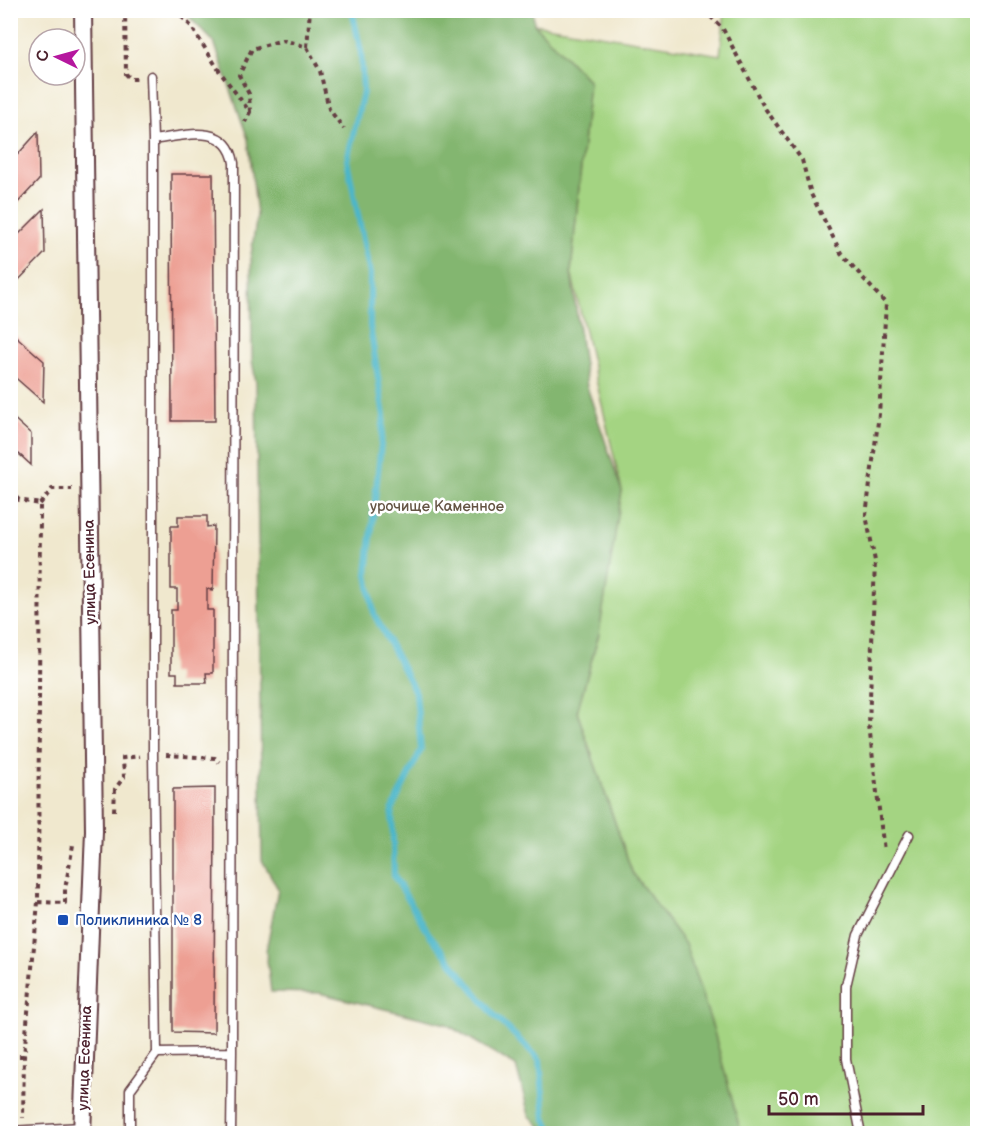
<svg xmlns="http://www.w3.org/2000/svg" width="988" height="1144" viewBox="0 0 988 1144" font-family="'Balsamiq Sans',sans-serif">
  <rect width="100%" height="100%" fill="#fff"/>
  <filter id="ink" filterUnits="userSpaceOnUse"><feTurbulence type="fractalNoise" baseFrequency=".0167" numOctaves="2"/><feDisplacementMap in="SourceGraphic" scale="12" xChannelSelector="R" yChannelSelector="G"/><feConvolveMatrix kernelMatrix="1 2 1 2 8 2 1 2 1" color-interpolation-filters="sRGB"/></filter>
  <filter id="wash" filterUnits="userSpaceOnUse"><feTurbulence type="fractalNoise" baseFrequency=".008" numOctaves="4" result="noise"/><feDisplacementMap in="SourceGraphic" scale="24" xChannelSelector="R" yChannelSelector="G"/><feGaussianBlur stdDeviation="1.35" result="paint"/><feColorMatrix in="noise" values="0 0 0 0 0 0 0 0 0 0 0 0 0 0 0 0 0 1.4 0 .05"/><feComposite in="paint" operator="in"/></filter>
  <g filter="url(#wash)">
    <rect width="100%" height="100%" fill="#f0e8ce"/>
    <path fill="#a4d482" stroke="#777a56" stroke-width="1.5" d="M725,11H977V1133H734L632,872L577,712L622,491L571,272L589,81L534,24L720,55Z"/>
    <path fill="#83b670" stroke="#666a4e" stroke-width="1.5" d="M183,11H533L534,24L589,81L571,272L587,387L622,491L599,634L577,712L632,872L685,944L713,1028L741,1133H547L529,1115L516,1066L446,1024L319,993L271,992L266,951L278,889L262,860L256,382L252,361L251,255L257,215L248,139L214,42Z"/>
    <g fill="none" stroke-linecap="round" stroke-linejoin="round">
      <path stroke="#4cb6c9" stroke-width="6" d="M352,10L361,52L363,92L347,160L370,274V326L384,416L367,574L374,614L416,694L421,750L392,809L394,876L429,934L494,1015L540,1060L545,1118L553,1134"/>
    </g>
    <g id="blocks">
      <path fill="#ed9f93" d="M38,132L39,180L10,211V163Z
        M171,174H213L215,421H172Z
        M44,209L45,253L10,289V243Z
        M10,331L44,361L43,402L10,373Z
        M10,415L31,434V465L19,454L10,462Z
        M178,516H207V527L214,526L213,590L207,589V610H213V673H206L207,683H177V673H171V610H177V589H171V526H178Z
        M215,788L214,1033L173,1032V789Z
        M177,1127H198V1134H177Z"/>
    </g>
  </g>
  <g filter="url(#ink)">
    <use href="#blocks" fill-opacity="0" stroke="#633d43" stroke-width="1.5"/>
    <g fill="none" stroke-linecap="round" stroke-linejoin="round">
      <g stroke="#633d43" stroke-width="11">
        <path id="lane" d="M153,140C182,136 227,121 234,163L232,1052
          M157,1053L232,1052L231,1134
          M10,1131L82,1127
          M130,1134V1090L157,1053L153,754V140L151,76
          M861,1134L846,1059V986L858,935L909,835"/>
      </g>
      <g stroke="#633d43" stroke-width="20">
        <path id="street" d="M82,1134L94,831L83,10"/>
      </g>
      <path stroke="#633d43" stroke-width="4" stroke-dasharray="4.5 4.5" stroke-linecap="butt" d="M125,10L126,74L131,79H138
        M175,10L191,26L220,72L250,112L245,122
        M704,10L723,29L764,107L802,160L811,194L841,253L886,304L879,414L866,515L875,561L869,726L884,851
        M307,47L310,10
        M250,112L249,94L239,75L252,49L283,40L307,47L320,71L329,109L344,129
        M10,491L19,500L40,504L38,902L24,1056L23,1118
        M40,504L52,489H72
        M166,755L215,758L219,762
        M114,811L115,789L124,777L123,758L140,756
        M38,902L65,903V889L73,845
        M10,1056H24"/>
      <use href="#lane" stroke="#fff" stroke-width="8"/>
      <use href="#street" stroke="#fff" stroke-width="16"/>
    </g>
  </g>
  <rect fill="#1a4fb4" stroke="#fff" stroke-width="2" x="57" y="914" width="12" height="12" rx="3"/>
  <g text-anchor="middle" dominant-baseline="central" stroke-width="5" stroke-linejoin="round" paint-order="stroke">
    <g font-size="15" fill="#655545" stroke="#fff">
      <text x="437" y="506">урочище Каменное</text>
    </g>
    <g font-size="15" fill="#4a1f2b" stroke="#fff">
      <text transform="translate(90 572) rotate(-91)">улица Есенина</text>
      <text transform="translate(85 1058) rotate(-88)">улица Есенина</text>
    </g>
    <g font-size="15" fill="#164399" stroke="#fff" text-anchor="start">
      <text x="75" y="920">Поликлиника № 8</text>
    </g>
  </g>
  <rect width="988" height="1144" fill="none" stroke="#fff" stroke-width="36"/>
  <g transform="translate(57 57) rotate(275)"><circle r="28" fill="#ffffff" stroke="#b7a5aa" stroke-width="1.5"/>
  <path d="M0-4.5L10 22L0 15L-10 22Z" fill="#b5179e"/>
  <text y="-9" font-size="16" font-weight="bold" text-anchor="middle" fill="#4a1f2b">С</text>
  </g>
  <path d="M769 1105v9h154v-9" fill="none" stroke="#4a1f2b" stroke-width="3"/>
  <text x="778" y="1105" font-size="18" fill="#4a1f2b" stroke="#ffffff" stroke-width="4.5" paint-order="stroke">50 m</text>
</svg>
